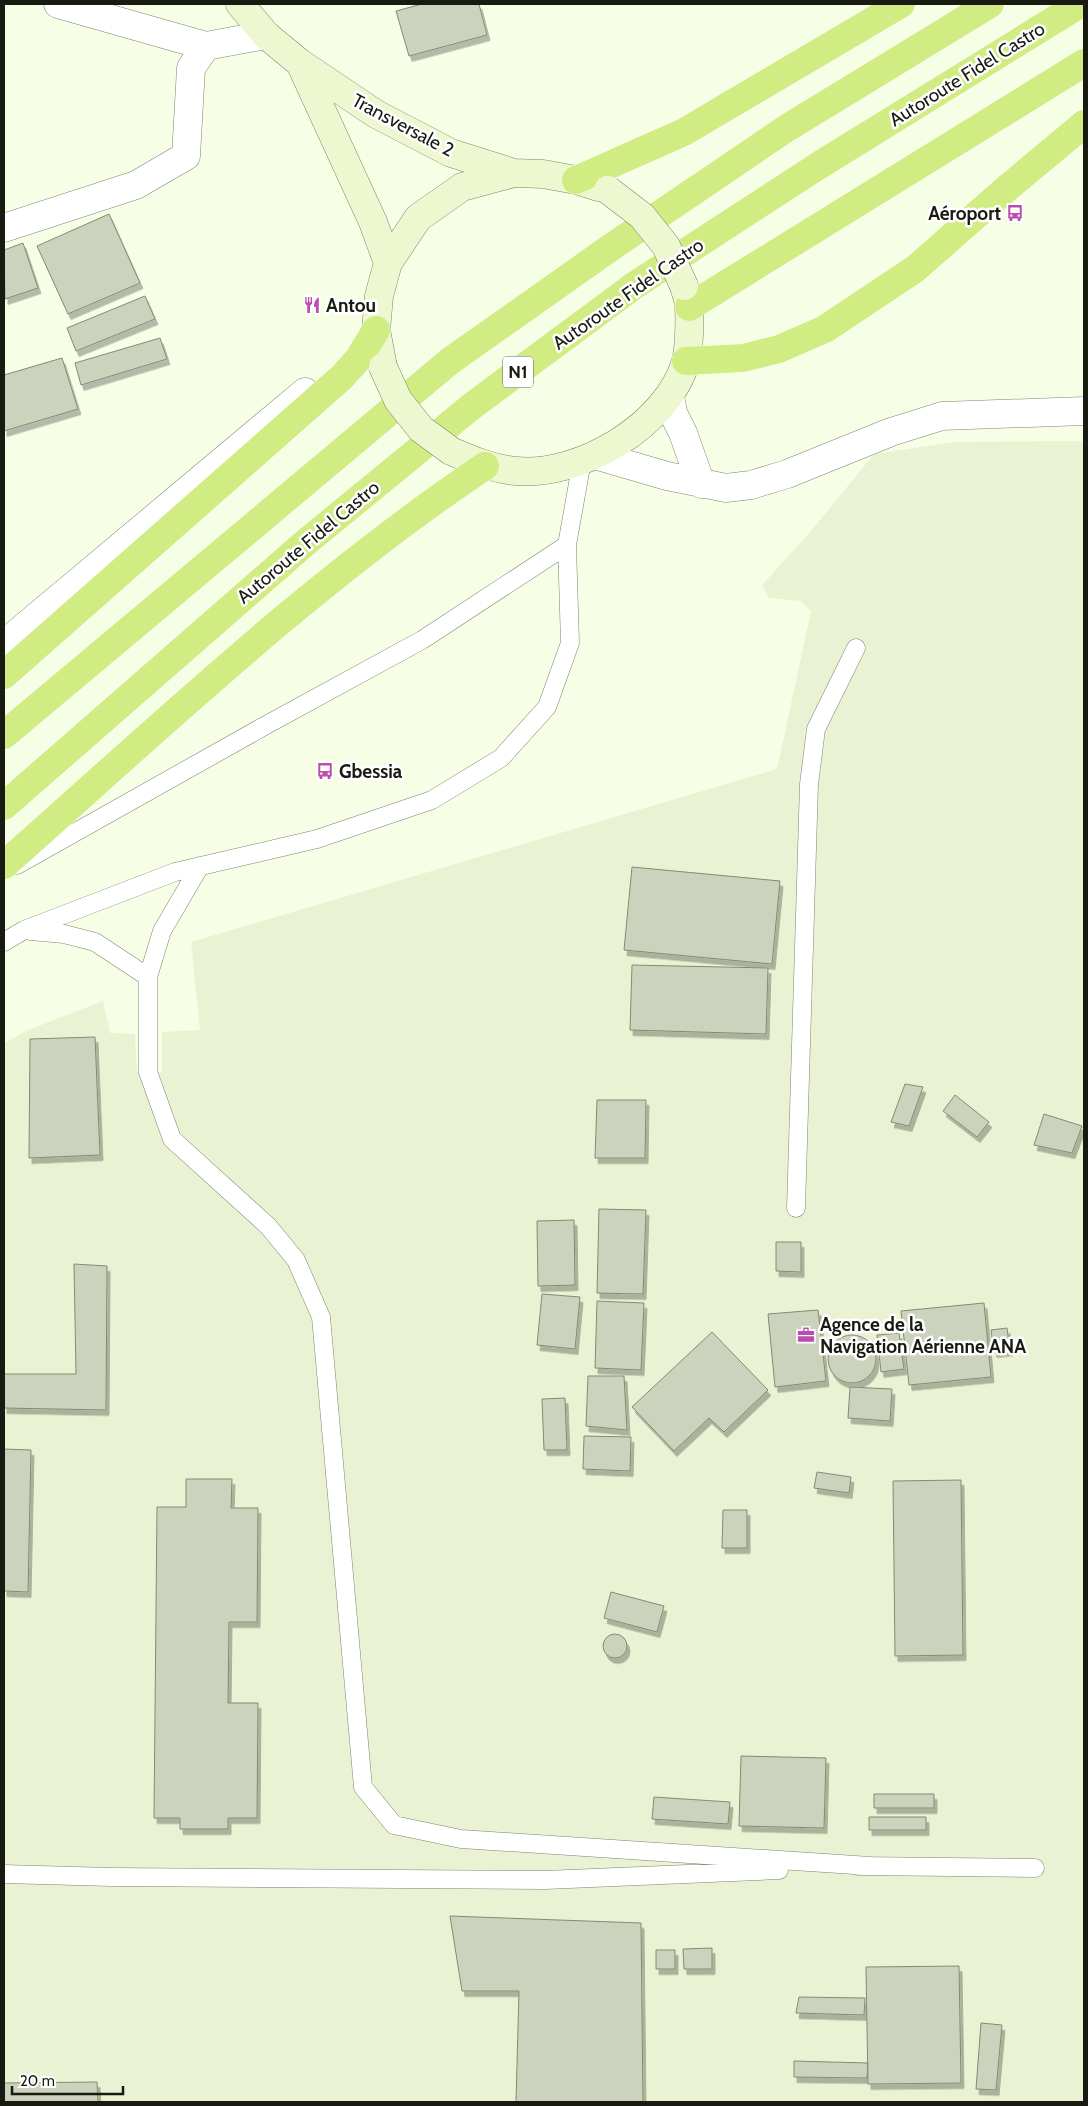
<svg xmlns="http://www.w3.org/2000/svg" width="1088" height="2106" viewBox="0 0 1088 2106" font-family="Cabin,sans-serif">
  <defs>
    <filter id="shadow"><feDropShadow dx="3" dy="5.5" stdDeviation="0" flood-color="#0004"/></filter>
  </defs>
  <rect width="100%" height="100%" fill="#f6fee6"/>
  <path fill="#e9f3d4" d="M1084,441V2102H4V1043L28,1030L103,1001L110,1033L135,1034L137,1072H162V1032L200,1030L191,942L777,769L811,611L801,601L769,598L762,585L811,531L874,454L955,442Z"/>
  <path fill="#ccd3bc" stroke="#838a74" filter="url(#shadow)" d="M422,4H479L487,35L409,56L396,11Z
    M109,214L140,283L68,314L37,246Z
    M23,243L38,288L5,299L4,250Z
    M145,296L155,319L76,351L67,328Z
    M160,338L167,359L81,385L75,363Z
    M62,358L78,409L4,431V375Z
    M632,867L780,881L772,964L624,950Z
    M632,965L768,968L766,1034L630,1030Z
    M95,1037L100,1155L29,1158L30,1039Z
    M905,1084L923,1087L909,1126L891,1122Z
    M955,1095L989,1122L977,1137L943,1111Z
    M597,1100H646L645,1158H595Z
    M1044,1114L1082,1126L1072,1153L1034,1145Z
    M599,1209L646,1210L643,1294L597,1293Z
    M574,1220L575,1285L538,1286L537,1221Z
    M776,1242H801V1272L776,1271Z
    M74,1264L107,1266L106,1410L4,1408V1374H76Z
    M542,1294L580,1297L575,1349L537,1345Z
    M597,1301L644,1303L641,1370L595,1368Z
    M984,1303L991,1377L909,1385L901,1311Z
    M818,1310L826,1381L775,1387L768,1314Z
    M1007,1328L1010,1350L994,1352L991,1330Z
    M712,1332L768,1390L724,1432L709,1418L674,1451L632,1407Z
    M899,1333L904,1369L881,1372L877,1335Z
    M828 1359a24 24 0 1 1 48 0a24 24 0 1 1-48 0Z
    M588,1376H624L627,1430L586,1426Z
    M850,1387L892,1389L890,1421L848,1418Z
    M565,1398L567,1450H544L542,1399Z
    M584,1436L631,1437L630,1471L583,1469Z
    M4,1449L31,1450L28,1592L4,1591Z
    M817,1472L851,1477L849,1493L814,1488Z
    M186,1479H232L231,1508H258L257,1622H229L228,1703H258L257,1818H228V1829H180V1818H154L157,1507H186Z
    M961,1480L963,1655L895,1656L893,1481Z
    M723,1510H747V1548H722Z
    M611,1592L664,1606L657,1632L604,1618Z
    M603 1646a12 12 0 1 1 24 0a12 12 0 1 1-24 0Z
    M741,1756L826,1758L824,1828L739,1826Z
    M874,1794H934V1808H874Z
    M654,1797L730,1802L728,1824L652,1819Z
    M869,1817H926V1830H869Z
    M450,1916L641,1923L643,2102H516L519,1991H462Z
    M712,1948V1969H684L683,1949Z
    M656,1950H675V1969H656Z
    M959,1966L961,2083L868,2084L866,1967Z
    M799,1997L865,1998L864,2015L796,2013Z
    M981,2023L1002,2025L996,2090L976,2089Z
    M794,2061L868,2063L867,2078L794,2077Z
    M97,2082L98,2102H4V2083Z"/>
  <g fill="none" stroke-linecap="round" stroke-linejoin="round">
    <g stroke="#7e8570" stroke-width="19">
      <path id="service" d="M17,865L268,724L422,640L567,545
        M200,866L162,931L148,977V1072L172,1139L268,1226L296,1260L321,1317L363,1787L394,1825L461,1839L870,1866
        M30,931L64,934L95,942L148,977
        M4,942L24,930L175,872L317,839L432,800L501,758L547,707L570,643L567,545L582,461
        M796,1208L809,784L816,729L856,648
        M858,1866L1035,1868
        M4,1874L111,1877L545,1880L779,1870"/>
    </g>
    <g stroke="#7e8570" stroke-width="29">
      <path id="minor" d="M58,4L206,46L266,35
        M4,228L136,185L186,156L191,68L206,46
        M670,396L673,413L683,433L701,484
        M595,455L667,476L726,488L751,485L787,474L891,432L942,416L1084,411
        M4,644L305,392"/>
    </g>
    <g stroke="#7e8570" stroke-width="29">
      <path id="secondary" d="M240,4L266,35L300,63L376,114L451,153L514,173
        M300,63L373,222L388,263
        M383,367L376,330L379,296L388,263L418,218L462,187L514,173L543,174L576,180L598,187
        M451,451C472,460 493,469 516,471C580,477 668,425 686,361C689,351 690,320 689,308C689,301 686,293 684,286"/>
    </g>
    <g stroke="#fff" stroke-width="29">
      <path id="trunk" d="M576,180L684,132L901,4
        M689,307L1084,63
        M686,361L743,358L779,349L825,329L915,269L1005,190L1084,124
        M4,675L342,377L359,358L376,330
        M4,735L450,361L610,248L787,128L990,4
        M4,806L305,543L472,406L635,285L818,166L1080,4
        M4,865C160,727 312,582 485,466"/>
    </g>
    <use href="#service" stroke="#fff" stroke-width="18"/>
    <use href="#minor" stroke="#fff" stroke-width="28"/>
    <use href="#secondary" stroke="#eef8d0" stroke-width="28"/>
    <use href="#trunk" stroke="#d0ec82" stroke-width="28"/>
    <g stroke="#7e8570" stroke-width="29" stroke-linecap="butt">
      <path id="secondary-bridge" d="M608,190L642,216L666,246L684,286
        M383,367L398,400L421,429L451,451"/>
    </g>
    <use href="#secondary-bridge" stroke="#eef8d0" stroke-width="28"/>
  </g>
  <defs>
    <g id="bus-bare" transform="scale(1.35)"><path d="M-5-6H5V4H4V6H2V4H-2V6H-4V4H-5ZM-3.5-4V0h7V-4ZM-3.5 1.2v1.5H-2V1.2ZM2 1.2v1.5H3.5V1.2Z" fill="#ba4eaf" stroke="#fff" stroke-width="2.5" paint-order="stroke"/></g>
    <g id="restaurant-bare" transform="scale(1.35)"><path d="M-5-6h1v4h1v-4h1v4h1v-4h1v5L-1.5 .5V6h-2V.5L-5-1ZM5-6V6H3V1.5H1.5Q1.5-4 5-6Z" fill="#ba4eaf" stroke="#fff" stroke-width="2.5" paint-order="stroke"/></g>
    <g id="office-bare" transform="scale(1.35)"><path d="M-6-3h4V-5.5h4V-3h4V5H-6ZM-1-4.5V-3h2v-1.5ZM-6 0V1H6V0Z" fill="#ba4eaf" stroke="#fff" stroke-width="2.5" paint-order="stroke"/></g>
  </defs>
  <g fill-rule="evenodd">
    <use href="#bus-bare" x="1015" y="213"/>
    <use href="#restaurant-bare" x="312" y="305"/>
    <use href="#bus-bare" x="325" y="771"/>
    <use href="#office-bare" x="806" y="1335"/>
  </g>
  <g text-anchor="middle" dominant-baseline="central" stroke-width="5" stroke-linejoin="round" paint-order="stroke">
    <rect fill="#fff" stroke="#5e5f5a" stroke-width="1" x="503" y="356.5" width="30" height="31" rx="4"/>
    <g font-size="18" font-weight="bold" fill="#191b13">
      <text x="518" y="372">N1</text>
    </g>
    <g font-size="19" fill="#191b13" stroke="#fff">
      <text transform="translate(967 74) rotate(-32)">Autoroute Fidel Castro</text>
      <text transform="translate(403 125) rotate(28)">Transversale 2</text>
      <text transform="translate(628 294) rotate(-35)">Autoroute Fidel Castro</text>
      <text transform="translate(308 542) rotate(-40)">Autoroute Fidel Castro</text>
    </g>
    <g font-size="19" font-weight="bold" fill="#191b13" stroke="#fff" text-anchor="start">
      <text x="1001" y="213" text-anchor="end">Aéroport</text>
      <text x="326" y="305">Antou</text>
      <text x="339" y="771">Gbessia</text>
      <text x="820" y="1324">Agence de la<tspan x="820" dy="22">Navigation Aérienne ANA</tspan></text>
    </g>
  </g>
  <rect width="1088" height="2106" fill="none" stroke="#191b13" stroke-width="10"/>
  <path d="M12 2086v8h111v-8" fill="none" stroke="#191b13" stroke-width="2.5"/>
  <text x="20" y="2086" font-size="15" fill="#191b13" stroke="#ffffff" stroke-width="4" paint-order="stroke">20 m</text>
</svg>
